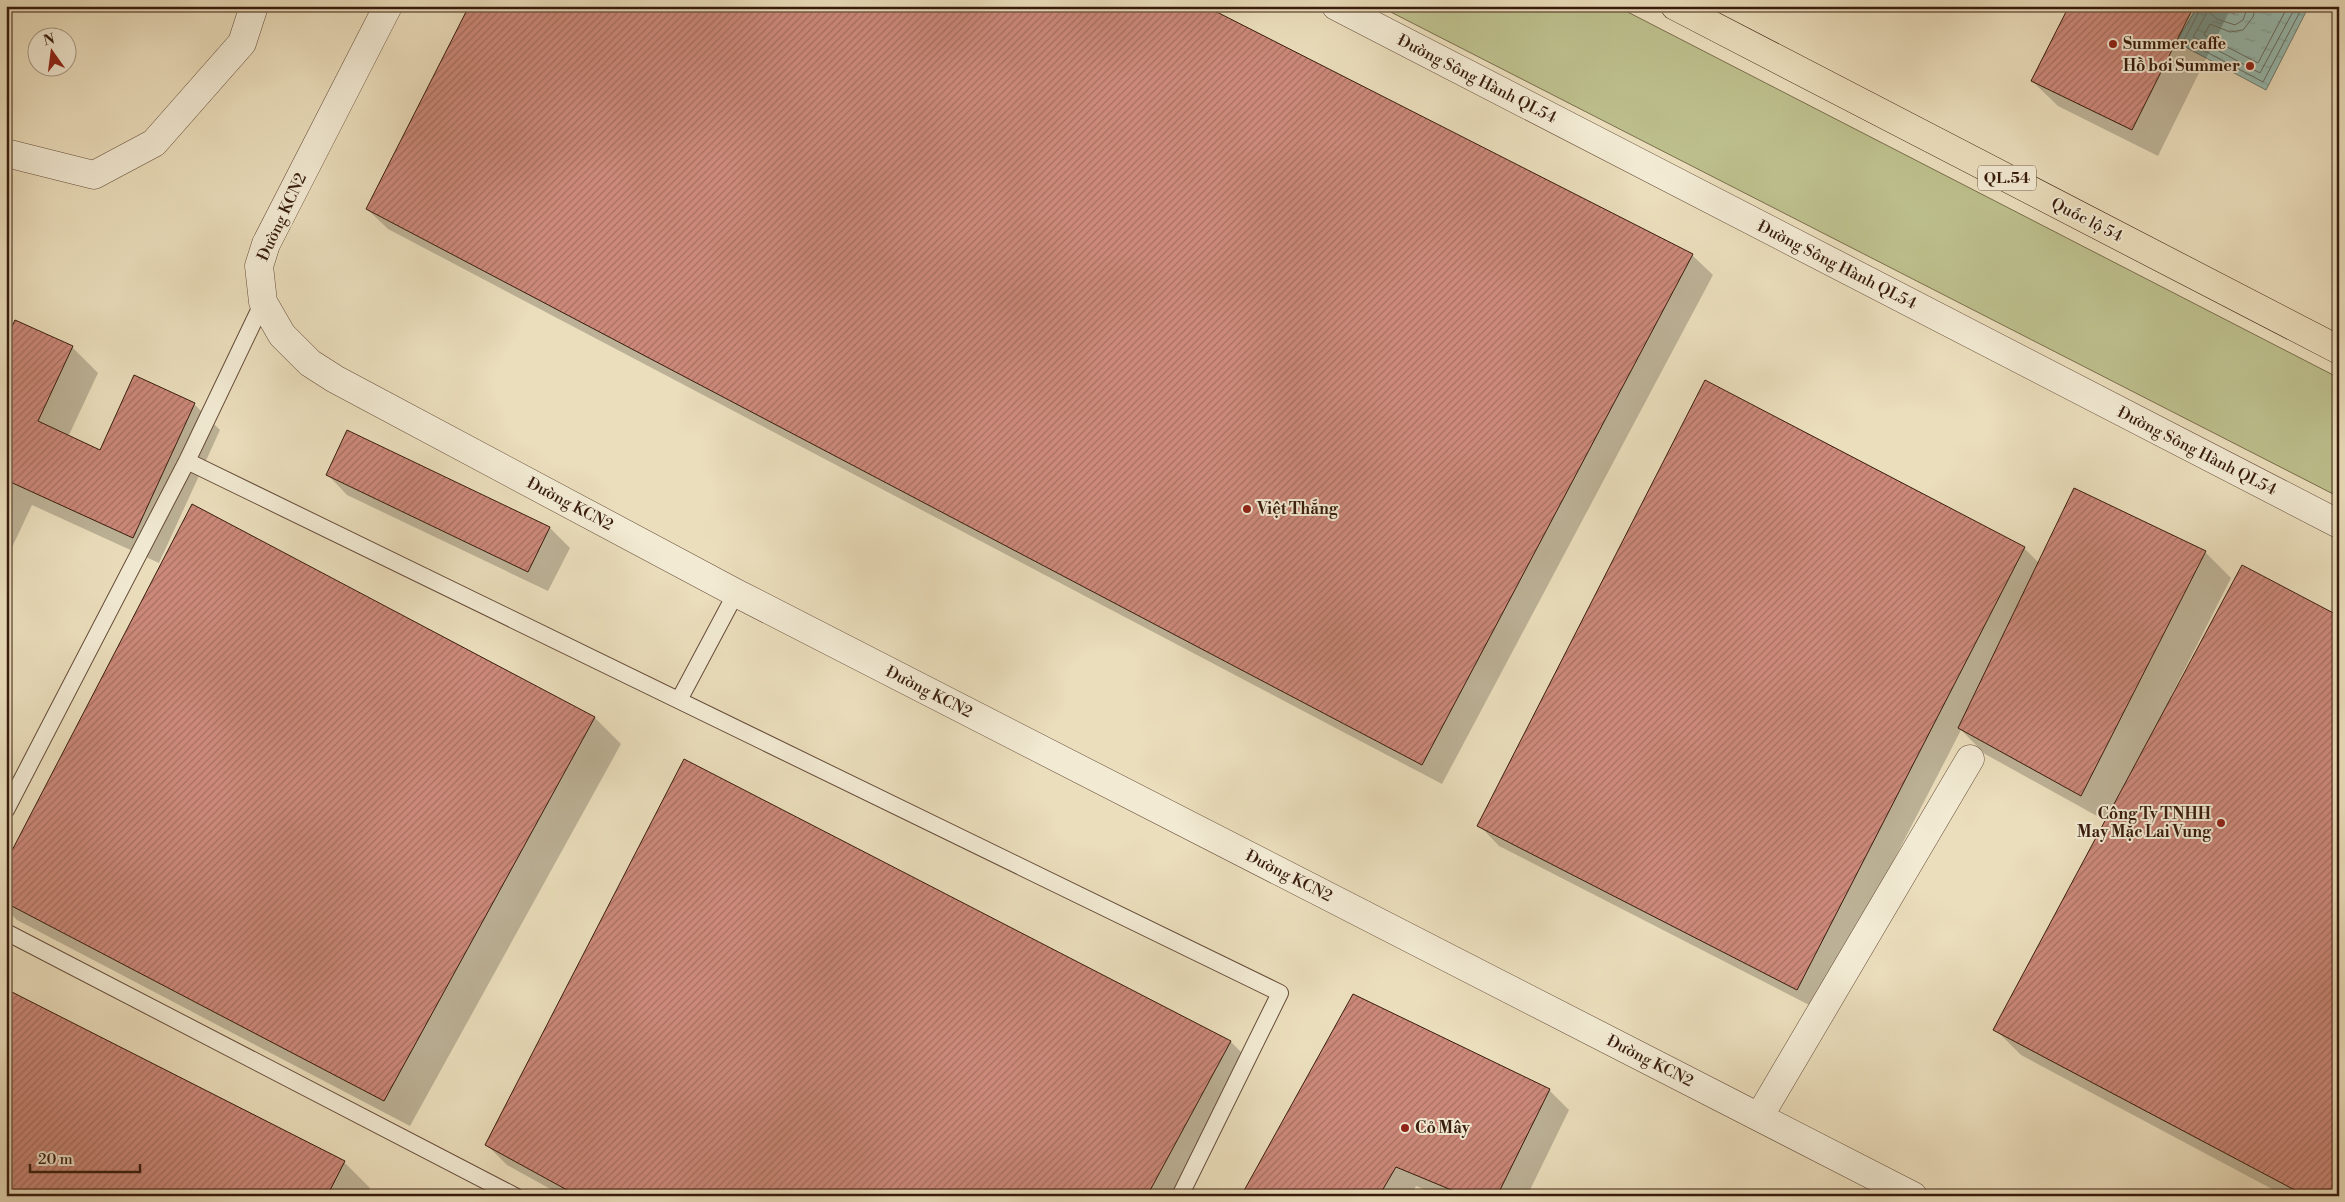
<svg xmlns="http://www.w3.org/2000/svg" width="2345" height="1202" viewBox="0 0 2345 1202" font-family="'Libre Bodoni',serif">
  <defs>
    <pattern id="water-ripples" width="26" height="14" patternUnits="userSpaceOnUse" patternTransform="scale(1.25)"><rect width="26" height="14" fill="#98bcb2"/><path d="M2 4q2-2 4 0t4 0M15 11q2-2 4 0t4 0" fill="none" stroke="#84a198"/></pattern>
    <pattern id="building-hatch" width="6" height="6" patternUnits="userSpaceOnUse" patternTransform="scale(1.25)"><rect width="6" height="6" fill="#cc897a"/><path d="M-1 1l2-2M0 6l6-6M5 7l2-2" fill="none" stroke="#a76f62"/></pattern>
  </defs>
  <rect width="100%" height="100%" fill="#ebdebc"/>
  <filter id="stains"><feTurbulence type="fractalNoise" baseFrequency=".004" numOctaves="4"/><feColorMatrix values="0 0 0 0 .2 0 0 0 0 .09 0 0 0 0 .02 0 0 0 .5 -.17"/></filter>
  <radialGradient id="worn" r=".72"><stop offset=".6" stop-color="#630" stop-opacity="0"/><stop offset="1" stop-color="#630" stop-opacity=".3"/></radialGradient>
  <path fill="#bdc08d" stroke="#7a6e4d" d="M1379,6H1616L2339,378V497Z"/>
  <path fill="url(#water-ripples)" stroke="#727c70" d="M2198,6H2217L2234,14L2238,6H2309L2266,90L2176,42Z"/>
  <path fill="#0003" d="M2070,6H2232L2158,156L2058,106L2032,81Z
    M367,209L1692,255L1713,275L1442,784L388,229Z
    M6,342L72,347L98,373L68,437L100,452L135,377L194,404L220,430L159,563L32,505L6,560Z
    M348,432L550,528L570,548L548,591L347,495L327,474Z
    M193,505L595,718L621,744L410,1126L17,920L6,909V865Z
    M2024,548L2039,563L2205,552L2231,578L2171,696L2339,1196H2285L2021,1055L1995,1029L2106,821L1985,754L1961,730L1817,1009L1499,846L1479,825Z
    M1231,1042L1251,1062L1178,1196H563L507,1165L487,1145Z
    M1549,1090L1569,1110L1527,1196H1440L1416,1186L1411,1196H1243Z
    M344,1162L370,1188L366,1196H6Z"/>
  <g fill="none" stroke-linecap="round" stroke-linejoin="round">
    <path stroke="#686c60" stroke-width="1" d="M2202,6L2184,40L2263,82L2303,6
      M2248,6L2243,20L2235,25L2217,19L2208,11L2193,37L2260,73L2296,6
      M2256,6L2253,17L2243,30L2230,32L2210,24L2204,35L2258,63L2288,6"/>
  </g>
  <path fill="url(#building-hatch)" stroke="#381c0d" d="M469,6H1205L1693,254L1422,765L366,209Z
    M2069,6H2194L2132,130L2031,81Z
    M15,320L73,346L38,421L100,450L134,375L195,403L133,538L6,480V339Z
    M1705,380L2025,547L1797,990L1477,826Z
    M347,430L550,527L528,572L326,475Z
    M2074,488L2206,551L2081,796L1958,728Z
    M192,504L595,717L384,1101L6,903V862Z
    M2242,565L2339,616V1196H2306L1993,1030Z
    M684,759L1231,1041L1147,1196H578L485,1145Z
    M6,989L345,1161L327,1196H6Z
    M1353,994L1550,1089L1497,1196H1466L1396,1167L1379,1196H1241Z"/>
  <g fill="none" stroke-linecap="round" stroke-linejoin="round">
    <g stroke="#654c39" stroke-width="18">
      <path id="lane" d="M187,461L1280,993L1180,1196
        M679,700L736,593
        M6,810L187,461L263,302
        M6,932L515,1196"/>
    </g>
    <g stroke="#654c39" stroke-width="29">
      <path id="street" d="M388,6L266,244L259,266L263,302L282,335L310,363L335,379L736,593L1913,1196
        M1336,6L2339,524
        M6,153L94,175L154,143L242,43L254,6
        M1759,1117L1970,759"/>
    </g>
    <g stroke="#381c0d" stroke-width="29">
      <path id="highway" d="M1675,6L2339,350"/>
    </g>
    <use href="#lane" stroke="#f2ead3" stroke-width="16"/>
    <use href="#street" stroke="#f2ead3" stroke-width="28"/>
    <use href="#highway" stroke="#ebdebc" stroke-width="28"/>
  </g>
  <g fill="#8f2418" stroke="#f2ead3" stroke-width="2">
    <circle cx="2113" cy="44" r="5"/>
    <circle cx="2250" cy="66" r="5"/>
    <circle cx="1247" cy="509" r="5"/>
    <circle cx="2221" cy="823" r="5"/>
    <circle cx="1405" cy="1128" r="5"/>
  </g>
  <g text-anchor="middle" dominant-baseline="central" stroke-width="4" stroke-linejoin="round" paint-order="stroke">
    <rect fill="#f2ead3" stroke="#705a48" stroke-width="1" x="1978" y="165.5" width="58" height="25" rx="4"/>
    <g font-size="15" font-weight="bold" fill="#381c0d">
      <text x="2007" y="178">QL.54</text>
    </g>
    <g font-size="16" font-weight="bold" fill="#381c0d" stroke="#f2ead3" text-anchor="start">
      <text x="2123" y="44">Summer caffe</text>
      <text x="2240" y="66" text-anchor="end">Hồ bơi Summer</text>
      <text x="1257" y="509">Việt Thắng</text>
      <text x="2211" y="814" text-anchor="end">Công Ty TNHH<tspan x="2211" dy="18">May Mặc Lai Vung</tspan></text>
      <text x="1415" y="1128">Cỏ Mây</text>
    </g>
    <g font-size="16" fill="#381c0d" stroke="#f2ead3">
      <text transform="translate(1477 79) rotate(27)">Đường Sông Hành QL54</text>
      <text transform="translate(282 217) rotate(-65)">Đường KCN2</text>
      <text transform="translate(2087 220) rotate(27)">Quốc lộ 54</text>
      <text transform="translate(1837 265) rotate(27)">Đường Sông Hành QL54</text>
      <text transform="translate(2197 451) rotate(27)">Đường Sông Hành QL54</text>
      <text transform="translate(570 504) rotate(28)">Đường KCN2</text>
      <text transform="translate(929 692) rotate(27)">Đường KCN2</text>
      <text transform="translate(1289 876) rotate(27)">Đường KCN2</text>
      <text transform="translate(1650 1061) rotate(27)">Đường KCN2</text>
    </g>
  </g>
  <rect width="2345" height="1202" fill="none" stroke="#ebdebc" stroke-width="25"/>
  <rect x="8" y="8" width="2330" height="1187" fill="none" stroke="#381c0d" stroke-width="2.5"/>
  <rect x="12" y="12" width="2320" height="1177" fill="none" stroke="#381c0d"/>
  <g transform="translate(52 52) rotate(346)"><circle r="24" fill="#f2ead3" stroke="#a89884"/>
  <path d="M0-4L9 19L0 12L-9 19Z" fill="#8f2418"/>
  <text y="-8" font-size="14" font-weight="bold" text-anchor="middle" fill="#381c0d">N</text>
  </g>
  <path d="M30 1164v8h110v-8" fill="none" stroke="#381c0d" stroke-width="2.5"/>
  <text x="38" y="1164" font-size="15" fill="#381c0d" stroke="#f2ead3" stroke-width="4" paint-order="stroke">20 m</text>
  <rect width="100%" height="100%" filter="url(#stains)"/>
  <rect width="100%" height="100%" fill="url(#worn)"/>
</svg>
